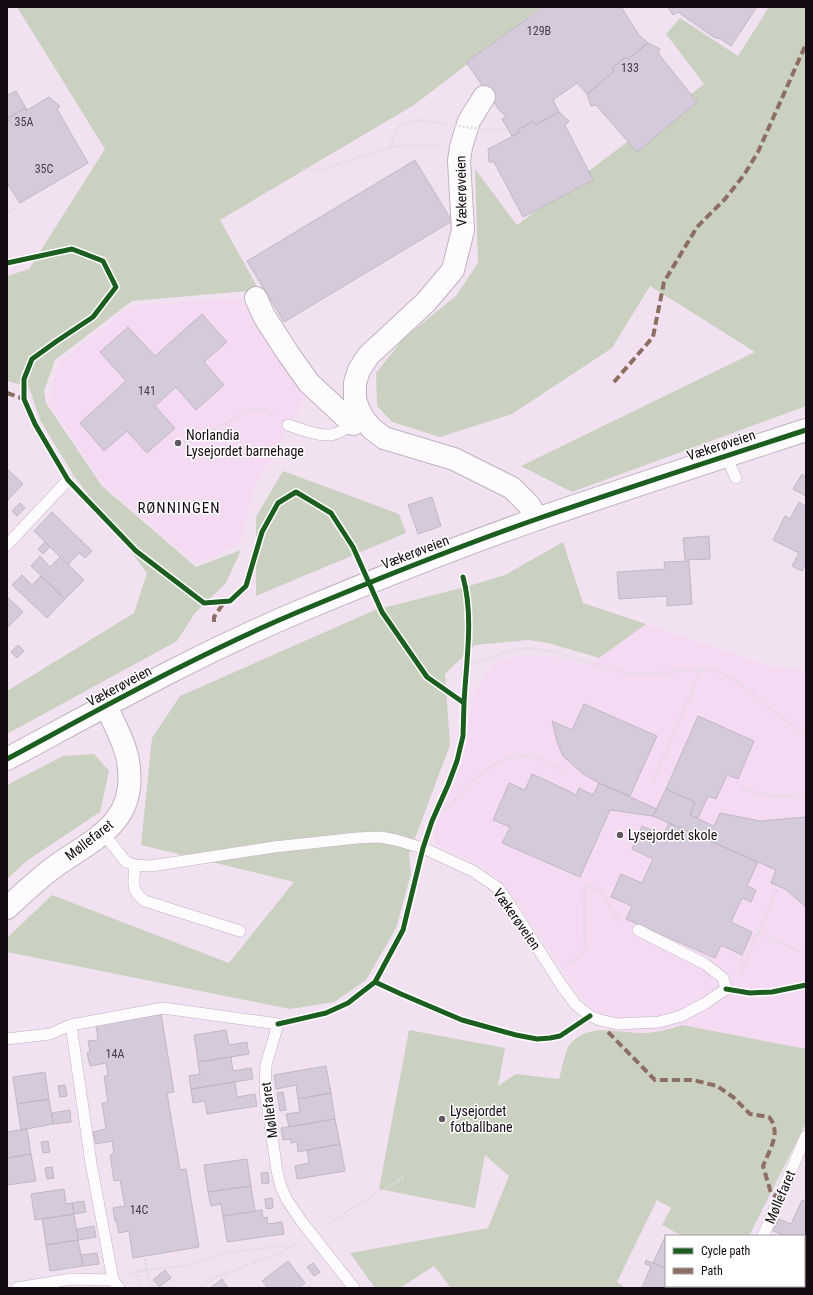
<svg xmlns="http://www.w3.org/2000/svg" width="813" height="1295" viewBox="0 0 813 1295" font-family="'Roboto Condensed',sans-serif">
  <rect width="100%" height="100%" fill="#f2e2f1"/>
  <path fill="#f4daf2" d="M240,298L308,394L255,486L240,544L197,564L104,484L48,402L59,363L131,306Z
    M646,624L769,666L806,670V1049L683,1025L656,1032L638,1033L609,1030L579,994L516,900L497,878L476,863L438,846L433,837L434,829L455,780L463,757L474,695L478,684L492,666L503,660L519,656L537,655L563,659L589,665Z"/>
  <path fill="#cad1c0" d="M17,7H542L414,105L220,220L259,290L132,301L55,360L44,391L46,403L102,486L196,567L241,550L226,583L195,613L177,641L7,734V691L134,613L147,573L74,476L40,420L29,387L7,381V276L29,269L105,149Z
    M769,7H806V406L572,492L521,466L755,352L650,286L612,348L512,414L440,437L392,422L377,406L376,373L404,338L456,296L478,263L475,169L517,225L704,84L666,34L680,18L738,56Z
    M283,471L399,514L406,533L256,596V517Z
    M563,542L583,603L646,624L599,658L548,643L528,640L475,645L445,674L450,745L409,854L411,874L396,928L366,980L334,1002L290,1009L7,952V938L52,895L229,963L294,882L141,845L152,738L180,696L375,610L465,587L505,575Z
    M94,754L109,771L100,812L28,860L7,879V785L63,756Z
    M682,1025L806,1049V1123L749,1236H682L662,1225L671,1208L657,1200L617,1282L625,1288H451L434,1266L400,1288H375L350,1253L488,1228L509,1176L485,1155L475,1208L379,1189L409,1030L505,1048L498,1086L516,1074L559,1079C562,1070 565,1048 572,1042C592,1023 617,1033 640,1033C655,1033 668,1030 682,1025Z"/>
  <path fill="#d4cadb" stroke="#c1b8c4" d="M544,7H621L639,35L648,43L628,59L626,57L612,68L614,71L587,94L577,83L553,100L559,112L535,125L533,121L518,130L519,133L512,136L502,119L506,117L500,111L466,62Z
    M668,7H757L731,46L719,38L718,39L712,36L678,12L673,15Z
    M648,43L660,49L658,53L697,102L637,152L596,105L591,106L587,94L614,71L612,68L626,57L628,59Z
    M7,91L8,95L16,91L27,110L26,111L25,108L8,118L10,120L7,122Z
    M49,97L60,106L57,109L88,163L20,203L7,183V122L10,120L8,118L25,108L26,111Z
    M559,112L569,121L565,125L593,180L523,217L494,162H489L488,149L519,133L518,130L533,121L535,125Z
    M415,160L452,221L284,322L247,261Z
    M202,314L227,342L204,362L224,385L196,410L176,387L155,406L175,428L147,453L127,431L104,451L80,423L126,381L100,352L128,327L155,356Z
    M7,469L23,484L7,501Z
    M802,474L806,477V496L793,489Z
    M432,497L441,526L418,534L408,505Z
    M799,502L805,506L806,505V563L802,571L792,566L799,553L773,540L785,516L790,519Z
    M20,503L25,508L17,516L12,511Z
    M52,512L92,551L85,558L79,553L68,565L34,531Z
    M709,536L710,559L685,560L683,538Z
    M45,542L50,547L43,554L38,549Z
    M40,556L50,567L60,557L84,580L65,599L31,566Z
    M689,561L692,604L667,606V596L619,599L617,572L665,569L664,562Z
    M22,575L32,585L41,576L65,599L47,618L12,585Z
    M7,597L23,612L7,628Z
    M18,645L24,651L17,658L11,652Z
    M584,704L657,736L630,796L599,783L583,774L563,756L557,742L552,721L572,730Z
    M698,716L754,741L738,779L727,775L716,799L708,796L698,818L690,815L695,802L666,789Z
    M532,774L569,791L576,795L579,788L593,795L599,783L657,809L653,816L610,810L580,877L502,843L510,827L493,820L509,783L525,790Z
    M666,789L695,802L690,815L714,826L720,813L760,821L806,817V907L785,889L771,883L776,870L653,816Z
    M669,823L758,862L747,886L756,890L751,902L742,898L731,922L752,932L742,955L721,945L715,958L626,919L632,906L611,897L621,874L642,883L653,859L632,849L642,826L663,835Z
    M161,1014L174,1092L167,1093L180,1170L186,1169L199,1247L133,1258L129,1231L119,1233L116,1220L115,1221L113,1208L125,1206L120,1180L114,1181L110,1155L114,1154L112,1141L96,1144L93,1132L106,1129L102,1103L108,1102L104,1076H108L106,1063L90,1066L87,1053L90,1052L88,1041L98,1040L96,1025Z
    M226,1030L229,1045L247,1042L249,1054L198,1062L194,1035Z
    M231,1057L233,1071L251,1068L253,1079L191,1089L189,1076L200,1074L198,1062Z
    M326,1066L331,1093L298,1099L296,1085L276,1089L274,1075Z
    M45,1072L49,1099L17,1104L13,1077Z
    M235,1082L237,1097L255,1094L257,1106L207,1114L205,1101L193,1103L191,1089Z
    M65,1085L67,1096L60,1097L58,1086Z
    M283,1092L286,1110L280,1111L277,1093Z
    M331,1093L335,1119L289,1127L286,1114L300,1112L298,1099Z
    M49,1099L53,1124L21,1130L17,1104Z
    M70,1110L71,1122L53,1124L52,1113Z
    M335,1119L340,1144L298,1152L297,1142L291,1143V1139L283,1140L281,1128Z
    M27,1129L31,1154L7,1158V1132Z
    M48,1141L50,1152L43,1153L41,1142Z
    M340,1144L345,1171L297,1179L295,1166L309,1163L307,1150Z
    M31,1154L36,1181L7,1185V1158Z
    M247,1159L251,1186L208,1192L204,1165Z
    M52,1167L54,1178L47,1179L45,1168Z
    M268,1172L269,1183L262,1184L261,1173Z
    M251,1186L255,1211L223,1216L221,1204L211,1206L208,1192Z
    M64,1189L66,1204L72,1203L74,1214L35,1220L31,1194Z
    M272,1198L273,1208L266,1209L265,1199Z
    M802,1200L806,1202V1288L802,1286H804V1236H785L773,1231L779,1219L791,1224Z
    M84,1201L86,1212L74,1214L72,1203Z
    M262,1210L263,1218L267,1217L268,1224L282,1222L284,1234L227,1242L223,1216Z
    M74,1214L78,1240L46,1245L42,1219Z
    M94,1226L96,1237L78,1240L77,1229Z
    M664,1239L666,1240V1269L653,1263Z
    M78,1240L83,1266L50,1271L46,1245Z
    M97,1253L99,1264L83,1266L81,1255Z
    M646,1260L666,1269V1286H691L690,1288H642L651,1266L645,1264Z
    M288,1261L305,1283L299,1288H268L262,1281Z
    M313,1263L320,1272L314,1276L307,1267Z
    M165,1270L171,1278L159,1287L153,1280Z
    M222,1279L228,1288H210Z
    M771,1286H802L806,1288H770Z"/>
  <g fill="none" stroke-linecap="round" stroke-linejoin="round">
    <g stroke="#bfb3be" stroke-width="12">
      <path id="service" d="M288,425C301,429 316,436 329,435C338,435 348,427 355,423
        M726,456L736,478
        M7,545L68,480
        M103,833L126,862L135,865L151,866L274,847L357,838L380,837L396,840L423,848L473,871L498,888L508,902L562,986L576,1005L590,1016L600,1020L617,1024L659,1022L681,1016L704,1004L726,989L723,978L705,964L638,930
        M135,865C134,883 130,890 145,901L240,931
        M71,1025L91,1163L113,1280L119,1288
        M7,1039L50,1034L71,1025L163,1008L278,1024L266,1065L265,1090L277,1171L281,1187L287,1200L302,1222L354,1288
        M763,1236L806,1136
        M17,1288L71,1279L113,1280
        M742,1288L743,1286"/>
    </g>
    <g stroke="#bfb3be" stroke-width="24">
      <path id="minor" d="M484,97L469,121L461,147L459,161L463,230L453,270L426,302L368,356L359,370L355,383V399L358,408L363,418L371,428L384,438L454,459L512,488L529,505L537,519
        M256,298L264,316L287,352L309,383L353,424
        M7,908C22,894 37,880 53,868C91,840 135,825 129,769C128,748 115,726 106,706"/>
    </g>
    <g stroke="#bfb3be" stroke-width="24">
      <path id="secondary" d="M7,759C102,708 198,654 298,612C377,579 457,547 537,519C627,488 717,459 806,430"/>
    </g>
    <path stroke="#e0dbe0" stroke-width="2.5" stroke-dasharray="2 2" stroke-linecap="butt" d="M419,120C400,123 394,127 391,147L417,145L438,146
      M491,130H508
      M301,168L319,170L391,147
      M7,213L15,208
      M170,438L179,443L194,440L252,409H263L274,416
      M466,667L498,655L513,650L529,648L550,651L607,668L626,673L648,674L701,669L714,670L733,679L806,737
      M653,783L701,669
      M742,789C764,794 784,800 806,792
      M436,812C447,811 453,802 460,794C477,775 504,752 531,757C544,760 557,768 568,773
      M758,933L806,954
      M567,962C577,961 582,957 585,948L584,891L586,887C604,883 608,913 623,922
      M742,973V968L777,891
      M327,1225L357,1205L404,1177
      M137,1271L141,1288
      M130,1274L137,1271L182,1266L225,1253L291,1245
      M200,1288L214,1277L277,1255L297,1243"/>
    <use href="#service" stroke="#fdfbfd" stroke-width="11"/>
    <use href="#minor" stroke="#fdfbfd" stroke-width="22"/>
    <use href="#secondary" stroke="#fdfbfd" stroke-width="22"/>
    <path stroke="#e0dbe0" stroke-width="2.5" stroke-dasharray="2 2" stroke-linecap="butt" d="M419,120L487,130
      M145,1259L148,1278L155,1288"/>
    <path stroke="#8d6e63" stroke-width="4" stroke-dasharray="8 4" stroke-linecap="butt" d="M614,382L653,337L664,282L697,227L725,199L744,175L758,152L806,44
      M7,393L24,399
      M214,622V617L225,601
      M608,1032L655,1080H693L717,1086L733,1097L750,1114L769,1117C782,1132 769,1151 763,1166L771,1193L779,1198"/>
    <g stroke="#fff" stroke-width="8">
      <path id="cycleway" d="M7,263L72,249L103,261L116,287L93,317L57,341L32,359L24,379V399L35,424L68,480L136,551L204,603L230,601L246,586L262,532L278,503L296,492L331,513L353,547L382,612L427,677L464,703L463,736L457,761L448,785L432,821L423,848L403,930L375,982L348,1003L326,1013L278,1024
        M463,577C474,616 466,663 464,703
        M7,759C102,708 198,654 298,612C377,579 457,547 537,519C627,488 717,459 806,430
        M375,982L401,994L462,1020L516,1035L537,1039L550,1038L560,1036L590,1016
        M726,989L750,993L772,992L806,985"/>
    </g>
    <use href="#cycleway" stroke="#1b5e20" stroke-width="5"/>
  </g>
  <g fill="#625661" stroke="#fff" stroke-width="1.5">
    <circle cx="178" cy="443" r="4"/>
    <circle cx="620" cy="835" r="4"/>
    <circle cx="442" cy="1119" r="4"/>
  </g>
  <g text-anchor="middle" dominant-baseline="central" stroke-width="3" stroke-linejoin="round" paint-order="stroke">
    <g font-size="12" fill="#463d48">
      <text x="539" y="31">129B</text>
      <text x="630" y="68">133</text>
      <text x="24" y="122">35A</text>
      <text x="44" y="169">35C</text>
      <text x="147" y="391">141</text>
      <text x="115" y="1054">14A</text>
      <text x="139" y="1210">14C</text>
    </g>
    <g font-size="14" fill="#140b14" stroke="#fff">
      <text transform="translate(461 191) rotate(-91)">Vækerøveien</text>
      <text transform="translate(721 445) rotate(-18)">Vækerøveien</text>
      <text transform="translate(415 552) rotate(-21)">Vækerøveien</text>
      <text transform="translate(119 686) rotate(-28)">Vækerøveien</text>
      <text transform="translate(89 840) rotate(-38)">Møllefaret</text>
      <text transform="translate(517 919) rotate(55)">Vækerøveien</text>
      <text transform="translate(269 1110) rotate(-97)">Møllefaret</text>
      <text transform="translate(780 1197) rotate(-67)">Møllefaret</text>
    </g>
    <g font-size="14" fill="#140b14" stroke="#fff" text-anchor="start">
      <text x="186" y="435">Norlandia<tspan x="186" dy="16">Lysejordet barnehage</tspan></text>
      <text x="628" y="835">Lysejordet skole</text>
      <text x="450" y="1111">Lysejordet<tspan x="450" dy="16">fotballbane</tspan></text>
    </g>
    <g font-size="15" letter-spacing="1" fill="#140b14" stroke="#fff">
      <text x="179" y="508">RØNNINGEN</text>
    </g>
  </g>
  <rect width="813" height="1295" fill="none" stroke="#140b14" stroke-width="16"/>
  <rect x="665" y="1235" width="140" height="52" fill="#ffffff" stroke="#a19da1"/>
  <rect x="673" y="1248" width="20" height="6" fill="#1b5e20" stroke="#a19da1"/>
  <text x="701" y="1255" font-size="12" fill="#140b14">Cycle path</text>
  <rect x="673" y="1268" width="20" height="6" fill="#8d6e63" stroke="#a19da1"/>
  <text x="701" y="1275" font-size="12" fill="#140b14">Path</text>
</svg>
